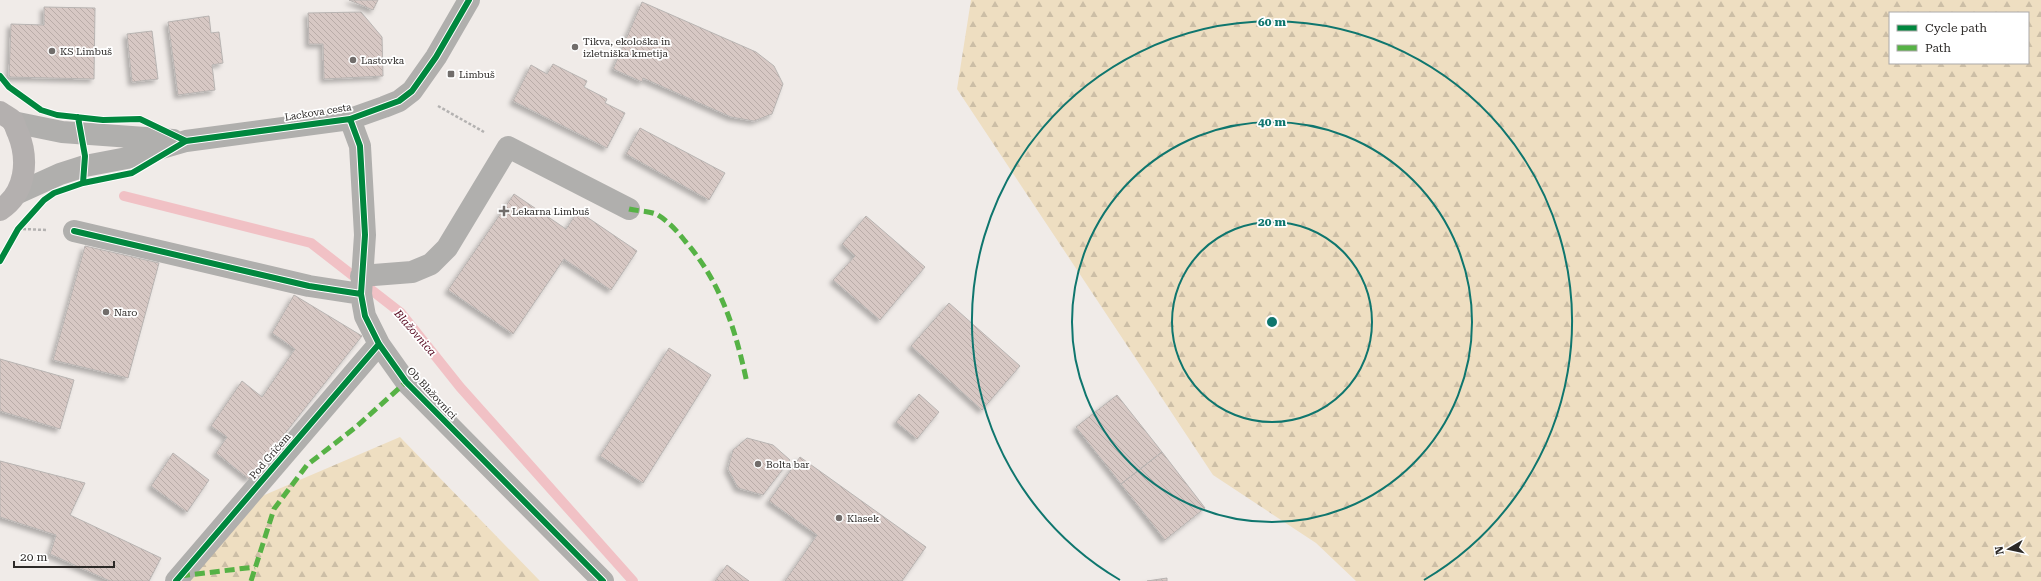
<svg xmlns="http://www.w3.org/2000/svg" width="2041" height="581" viewBox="0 0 2041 581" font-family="'Roboto Serif',serif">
  <defs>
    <pattern id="forest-firs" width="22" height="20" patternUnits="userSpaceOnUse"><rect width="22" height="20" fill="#eedec1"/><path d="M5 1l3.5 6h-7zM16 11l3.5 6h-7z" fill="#ccbea6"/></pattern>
    <pattern id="building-back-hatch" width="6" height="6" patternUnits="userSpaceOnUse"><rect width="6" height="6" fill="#d7c8c4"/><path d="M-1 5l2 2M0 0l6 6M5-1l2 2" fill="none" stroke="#b9aca8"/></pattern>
    <filter id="shadow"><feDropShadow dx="-3.5" dy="3.5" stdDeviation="2" flood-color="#0004"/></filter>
  </defs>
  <rect width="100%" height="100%" fill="#f0ebe8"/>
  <path fill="url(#forest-firs)" fill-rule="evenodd" d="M971,0H2041V581H1356L1316,543L1213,475L957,89ZM1890,13H2028V63H1890Z
    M400,437L540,581H181L248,502Z"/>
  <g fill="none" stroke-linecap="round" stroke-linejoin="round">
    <path stroke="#f1c1c5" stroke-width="10" d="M124,196L311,243L401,313L460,387L633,581"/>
  </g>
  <path fill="url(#building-back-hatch)" stroke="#b8b4b2" filter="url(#shadow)" d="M349,0H378L373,10Z
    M642,2L756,52L774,66L783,84L772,114L754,121L731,117L643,78L642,82L613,69Z
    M44,7L95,8L94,79L9,77L11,24L44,25Z
    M361,12L382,37L383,76L324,79L323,44H309L308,13Z
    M209,16L211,33L219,32L223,63L212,65L215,90L178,95L168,22Z
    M152,31L158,79L132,82L127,34Z
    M553,64L587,81L584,87L607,99L605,103L625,113L607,148L513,101L531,65L547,74Z
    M640,128L725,173L709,200L626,154Z
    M514,194L566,229L578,211L637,251L611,290L564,259L513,334L448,290Z
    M866,216L925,267L880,320L833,280L855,256L842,244Z
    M85,246L159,263L128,378L53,360Z
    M294,295L362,336L249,479L216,453L227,437L211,426L242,381L262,397L295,349L272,333Z
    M949,303L1020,366L982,410L911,346Z
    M669,348L711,375L643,483L600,456Z
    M0,359L74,380L60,429L0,411Z
    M919,394L939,412L917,439L896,422Z
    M1117,395L1162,452L1121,484L1076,427Z
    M747,438L773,445L790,460L763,495L738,488L728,469L733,450Z
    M1162,452L1205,508L1165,540L1121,484Z
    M173,453L209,480L187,512L151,486Z
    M800,457L926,547L902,581H785L817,535L769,501Z
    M0,461L85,483L70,515L161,558L149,581H110L50,554L56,535L0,517Z
    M727,565L749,581H715Z
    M1167,578V581H1147Z"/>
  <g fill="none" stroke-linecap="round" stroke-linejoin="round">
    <path stroke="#b4b2b1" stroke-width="2.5" stroke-dasharray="3 2" stroke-linecap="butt" d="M438,106L484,132
      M23,229L46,230"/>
    <path stroke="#b0afad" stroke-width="22" d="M350,119L360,146L365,235L361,294L365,316L379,344L406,382L603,581
      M13,122L62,132L173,140
      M18,193L60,174L85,166L127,158L186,141L350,119L384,107L399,101L412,91L436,57L469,0
      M74,231L309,286L361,294
      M361,276L412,272L431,264L447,248L508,147L629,209
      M176,581L379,344"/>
    <path stroke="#b4b0af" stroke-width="22" d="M0,112C4,115 10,118 13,121C15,124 16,130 18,133C29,160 26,193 0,210"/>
    <path stroke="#56b245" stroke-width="5" stroke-dasharray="10 5" stroke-linecap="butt" d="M629,209C637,211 648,211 656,214C667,220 677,231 685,241C721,282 736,331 747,383
      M180,576L255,567
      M251,581L274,509L307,465L356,427L406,382"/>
    <g stroke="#fff" stroke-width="8">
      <path id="cycleway" d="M0,76L9,87L41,110L57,115L103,120L140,119L186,141
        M78,117L85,156L83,183
        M350,119L360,146L365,235L361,294L365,316L379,344L406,382L603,581
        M74,231L309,286L361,294
        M0,261L18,229L44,200L54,193L83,183L132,173L186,141L350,119L399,101L412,91L436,57L469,0
        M176,581L379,344"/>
    </g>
    <use href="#cycleway" stroke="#00873e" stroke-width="6"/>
  </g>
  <g fill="none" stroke="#0f766e" stroke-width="2">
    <circle cx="1272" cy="322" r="100"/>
    <circle cx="1272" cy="322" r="200"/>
    <path d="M1120 580A300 300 0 1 1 1424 580"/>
  </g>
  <g fill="#716d6b" stroke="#fff" stroke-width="1.5">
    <circle cx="575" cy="47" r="4"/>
    <circle cx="52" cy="51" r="4"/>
    <circle cx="353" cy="60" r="4"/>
    <rect x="447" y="70" width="8" height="8" rx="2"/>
    <path d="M502 205h4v4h4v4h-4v4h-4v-4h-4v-4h4z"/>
    <circle cx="106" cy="312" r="4"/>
    <circle cx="758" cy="464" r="4"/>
    <circle cx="839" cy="518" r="4"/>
  </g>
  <g text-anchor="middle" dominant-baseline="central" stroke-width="3.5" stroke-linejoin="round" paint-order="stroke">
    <g font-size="10" fill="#2c2927" stroke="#fff" text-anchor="start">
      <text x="583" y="41">Tikva, ekološka in<tspan x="583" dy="12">izletniška kmetija</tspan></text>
      <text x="60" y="51">KS Limbuš</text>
      <text x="361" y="60">Lastovka</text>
      <text x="459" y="74">Limbuš</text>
      <text x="512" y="211">Lekarna Limbuš</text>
      <text x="114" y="312">Naro</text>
      <text x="766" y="464">Bolta bar</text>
      <text x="847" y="518">Klasek</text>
    </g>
    <g font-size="10" fill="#2c2927" stroke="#fff">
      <text transform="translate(318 112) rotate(-9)">Lackova cesta</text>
      <text transform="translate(432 393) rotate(47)">Ob Blažovnici</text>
      <text transform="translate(270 456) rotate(-49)">Pod Gričem</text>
    </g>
    <g font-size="11" font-style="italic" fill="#55061d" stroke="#fff">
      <text transform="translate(415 333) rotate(49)">Blažovnica</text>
    </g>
  </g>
  <circle cx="1272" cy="322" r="6" fill="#0f766e" stroke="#fff" stroke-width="2"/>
  <g font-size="12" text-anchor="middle" font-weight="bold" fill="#0f766e" stroke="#fff" stroke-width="3.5" stroke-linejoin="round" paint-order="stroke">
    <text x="1272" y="26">60 m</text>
    <text x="1272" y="126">40 m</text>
    <text x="1272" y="226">20 m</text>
  </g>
  <rect x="1889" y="12" width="140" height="52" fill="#ffffff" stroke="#aba9a9"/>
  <rect x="1897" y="25" width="20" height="6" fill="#00873e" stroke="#aba9a9"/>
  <text x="1925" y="32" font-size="12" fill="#2c2927">Cycle path</text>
  <rect x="1897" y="45" width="20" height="6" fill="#56b245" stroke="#aba9a9"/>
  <text x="1925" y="52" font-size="12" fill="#2c2927">Path</text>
  <g transform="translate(2009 549) rotate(261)" stroke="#ffffff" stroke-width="3" paint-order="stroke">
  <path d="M0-3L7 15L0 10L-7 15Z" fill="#2c2927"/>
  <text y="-6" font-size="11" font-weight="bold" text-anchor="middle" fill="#2c2927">N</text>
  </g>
  <path d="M14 561v6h100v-6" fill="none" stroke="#2c2927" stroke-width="2"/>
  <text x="20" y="561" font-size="12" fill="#2c2927" stroke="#ffffff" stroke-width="3" paint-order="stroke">20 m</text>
</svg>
